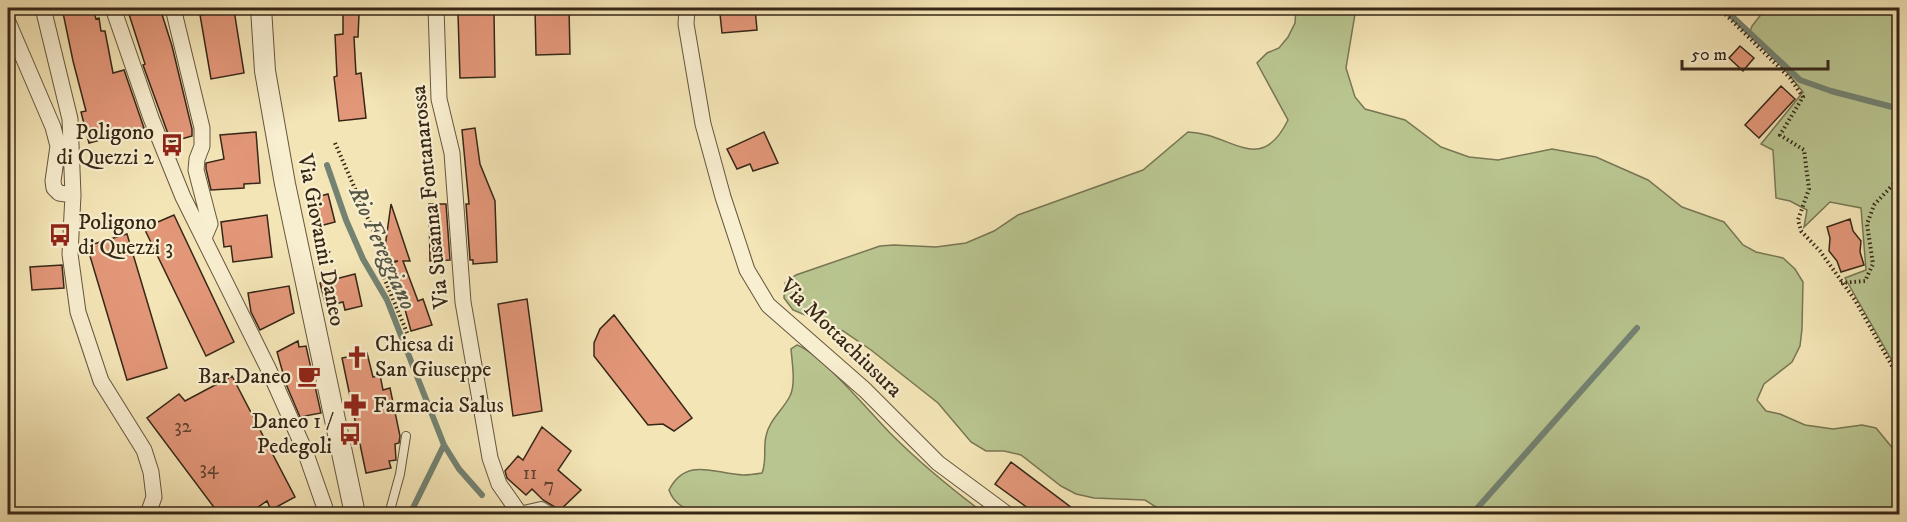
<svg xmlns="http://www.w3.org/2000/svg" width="1907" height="522" viewBox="0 0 1907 522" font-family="'IM FELL DW Pica',serif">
  <rect width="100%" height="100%" fill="#f4e5b6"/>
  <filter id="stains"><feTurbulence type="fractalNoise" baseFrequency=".00333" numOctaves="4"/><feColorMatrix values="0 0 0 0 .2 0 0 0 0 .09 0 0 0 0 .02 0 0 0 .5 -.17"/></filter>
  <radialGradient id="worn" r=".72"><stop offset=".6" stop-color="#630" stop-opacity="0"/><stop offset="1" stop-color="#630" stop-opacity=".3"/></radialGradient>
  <path fill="#b9c590" stroke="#787654" stroke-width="1.5" d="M1296,8H1356L1346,68L1355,97L1365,109L1405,120L1441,147L1469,157L1498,160L1552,149L1596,157L1648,180L1682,207L1724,222L1743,245L1756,252L1783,258L1795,269L1803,282L1802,329L1800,346L1792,362L1764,384L1757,400L1766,411L1780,414L1805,425L1833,429L1862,425L1876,428L1895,451L1899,452V514H1167L1145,500L1094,498L1076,494L1061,486L1021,455L1004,451H986L971,442L938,403L871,350L843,331L793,310L784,298L785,283L796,275L880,246L894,245L936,247L966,243L994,231L1018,215L1143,170L1188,132C1231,133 1260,177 1288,120L1257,63L1267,53L1279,48L1288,37L1295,23Z
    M1766,8H1899V373L1845,278L1866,270L1861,208L1830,202L1804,227L1807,210L1790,201L1776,198L1773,150L1761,144L1803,92L1786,71L1749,34L1752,26Z
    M797,345C822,354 870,413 891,434C920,463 953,490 985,514H697C684,508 674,504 669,490C687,456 715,474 743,475C749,475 756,474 762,473C767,461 763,449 766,436C769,420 783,410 790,396C796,384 792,362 791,349Z"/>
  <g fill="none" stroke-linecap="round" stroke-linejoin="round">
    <path stroke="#738272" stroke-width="6" d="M1723,8L1800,80L1831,91L1900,109
      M327,165L346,220L363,259L387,300L444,445L459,469L482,495
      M410,514L444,445
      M1472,514L1637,328"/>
  </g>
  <path fill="#e39779" stroke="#362717" stroke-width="1.5" d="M62,8H93L96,19L99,18L101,31H105L113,73L124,70L144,128L89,143L81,112L86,111L73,61Z
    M127,8H160L172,46L192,129V136L171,142L143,65L145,64Z
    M535,8H569L570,54L536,55Z
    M732,8H755L757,30L722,33L720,14H733Z
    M234,10L244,73L211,79L200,15Z
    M494,13L495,77L460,78L458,14Z
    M343,14H359L358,37H354L356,74L361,73L366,118L339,121L334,77L337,76L335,35L343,34Z
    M1740,46L1754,58L1743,71L1729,58Z
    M1781,86L1795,99L1759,138L1745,125Z
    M475,128L480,164L495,201L497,262L473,264V260H470L466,204H469L462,130Z
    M256,132L260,183L244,184V188L211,190L206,169V163L224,159L220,135Z
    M764,132L778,163L753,171L750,164L737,169L727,149Z
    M328,194L335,222L316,227L309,199Z
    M391,204L410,261H403L418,301L423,299L432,325L411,331L392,263L398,261H392L385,247Z
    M429,204H446L450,260L430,261Z
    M174,215L234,342L206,356L144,228Z
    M267,215L272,257L233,262L231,246L224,247L221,222Z
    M1850,219L1853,231L1861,241L1860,252L1864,265L1841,272L1837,261L1829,251L1830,238L1827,227Z
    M127,234L167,368L127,380L87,246Z
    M62,265L64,288L32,290L30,267Z
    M355,274L362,306L345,310L343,302L326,306L320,283Z
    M289,286L294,313L260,330L251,312L248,293Z
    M527,299L542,411L513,416L498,304Z
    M614,315L692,418L674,431L663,424L648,425L594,356V343L600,329Z
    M298,341L299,347L306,346L321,413L300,417L286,384L277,352Z
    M367,353L373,377L380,375L383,390L390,388L400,436L399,443L395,444L396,460L389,461L391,468L366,473L342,358Z
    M232,376L295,497L271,510L267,501L248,514H219L147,418L179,394L185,401Z
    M542,427L571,451L558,470L581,490L559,511L555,507L543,500L532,489L526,495L507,478L505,471L518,456L523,460Z
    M1011,462L1080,514H1036L995,484Z"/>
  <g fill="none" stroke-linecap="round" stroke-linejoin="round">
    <g stroke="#66563f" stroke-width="10">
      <path id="service" d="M389,514L400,474L406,436"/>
    </g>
    <g stroke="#66563f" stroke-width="14">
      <path id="pedestrian" d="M519,513L541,508L551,514"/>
    </g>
    <g stroke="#66563f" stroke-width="17">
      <path id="minor" d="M43,8L70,119L73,195L70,254L78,312L101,381L144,450L151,472L154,497L148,514
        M113,8L151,118L183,197L268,368L305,451L327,514
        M173,8L202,128V146L197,159L196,170L210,224L204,238
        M436,8L439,99L452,153L463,302L490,458L499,484L520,514
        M687,8L686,24L703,124L723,197L747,270L768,305L865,390L938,463L1007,514
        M8,22L53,127L58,146L53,181L54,188L59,193L73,195"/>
    </g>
    <g stroke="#66563f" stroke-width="22">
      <path id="tertiary" d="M261,8L265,71L285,184L355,514"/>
    </g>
    <path stroke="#362717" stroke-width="4" stroke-dasharray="1.5 3" stroke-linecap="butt" d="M1719,8L1790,78L1803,97L1780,135L1804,150L1809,189L1798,220L1801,231L1820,251L1855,300L1900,380
      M335,143L376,237L385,280L408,335
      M316,239L331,255
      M1841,283L1865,281L1873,264L1867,224L1874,205L1900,177"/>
    <use href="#service" stroke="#f8eed0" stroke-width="8"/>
    <use href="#pedestrian" stroke="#f8eed0" stroke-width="12"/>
    <use href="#minor" stroke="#f8eed0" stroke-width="15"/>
    <use href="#tertiary" stroke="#f8eed0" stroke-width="20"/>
  </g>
  <defs>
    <g id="bus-bare" transform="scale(1.8)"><path d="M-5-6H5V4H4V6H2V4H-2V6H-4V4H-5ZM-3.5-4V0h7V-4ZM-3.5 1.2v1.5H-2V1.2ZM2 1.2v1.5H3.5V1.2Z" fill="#8f2418" stroke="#f8eed0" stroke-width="2.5" paint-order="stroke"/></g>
    <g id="church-bare" transform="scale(1.8)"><path d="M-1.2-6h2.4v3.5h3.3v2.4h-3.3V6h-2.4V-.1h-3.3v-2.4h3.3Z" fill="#8f2418" stroke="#f8eed0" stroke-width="2.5" paint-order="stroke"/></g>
    <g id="cafe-bare" transform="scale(1.8)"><path d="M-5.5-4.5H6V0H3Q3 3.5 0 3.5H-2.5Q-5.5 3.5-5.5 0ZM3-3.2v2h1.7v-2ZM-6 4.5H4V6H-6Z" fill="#8f2418" stroke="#f8eed0" stroke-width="2.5" paint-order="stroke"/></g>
    <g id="pharmacy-bare" transform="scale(1.8)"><path d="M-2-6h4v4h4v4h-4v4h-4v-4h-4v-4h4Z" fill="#8f2418" stroke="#f8eed0" stroke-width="2.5" paint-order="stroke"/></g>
  </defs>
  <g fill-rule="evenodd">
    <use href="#bus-bare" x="172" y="145"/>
    <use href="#bus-bare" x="60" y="235"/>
    <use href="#church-bare" x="357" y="357"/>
    <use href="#cafe-bare" x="309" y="376"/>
    <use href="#pharmacy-bare" x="355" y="405"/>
    <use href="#bus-bare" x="350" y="434"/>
  </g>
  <g text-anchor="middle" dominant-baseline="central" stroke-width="4.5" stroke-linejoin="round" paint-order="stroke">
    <g font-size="20" fill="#614330">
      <text x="183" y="426">32</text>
      <text x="209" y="468">34</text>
      <text x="530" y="473">11</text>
      <text x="549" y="485">7</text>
    </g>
    <g font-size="22" fill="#362717" stroke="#f8eed0" text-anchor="end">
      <text x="154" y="132">Poligono<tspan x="154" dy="25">di Quezzi 2</tspan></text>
      <text x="78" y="222" text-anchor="start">Poligono<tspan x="78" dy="25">di Quezzi 3</tspan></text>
      <text x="375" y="344" text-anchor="start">Chiesa di<tspan x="375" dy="25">San Giuseppe</tspan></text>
      <text x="291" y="376">Bar Daneo</text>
      <text x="373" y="405" text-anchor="start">Farmacia Salus</text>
      <text x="332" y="421">Daneo 1 /<tspan x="332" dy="25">Pedegoli</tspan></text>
    </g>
    <g font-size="22" fill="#362717" stroke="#f8eed0">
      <text transform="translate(430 197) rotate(-96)">Via Susanna Fontanarossa</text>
      <text transform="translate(321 240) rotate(79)">Via Giovanni Daneo</text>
      <text transform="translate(841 338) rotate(44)">Via Mottachiusura</text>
    </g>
    <g font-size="24" font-style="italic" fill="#555545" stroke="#f8eed0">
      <text transform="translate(382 248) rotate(66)">Rio Fereggiano</text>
    </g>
  </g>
  <rect width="1907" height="522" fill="none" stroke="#f4e5b6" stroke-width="30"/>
  <rect x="9" y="9" width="1889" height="504" fill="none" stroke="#362717" stroke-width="3"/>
  <rect x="15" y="15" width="1877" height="492" fill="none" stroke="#362717" stroke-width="1.5"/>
  <path d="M1682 60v9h146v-9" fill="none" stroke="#362717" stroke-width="3"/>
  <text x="1691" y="60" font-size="18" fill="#362717" stroke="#f8eed0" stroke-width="4.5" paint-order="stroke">50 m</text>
  <rect width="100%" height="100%" filter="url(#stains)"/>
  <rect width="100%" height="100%" fill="url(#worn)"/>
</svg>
